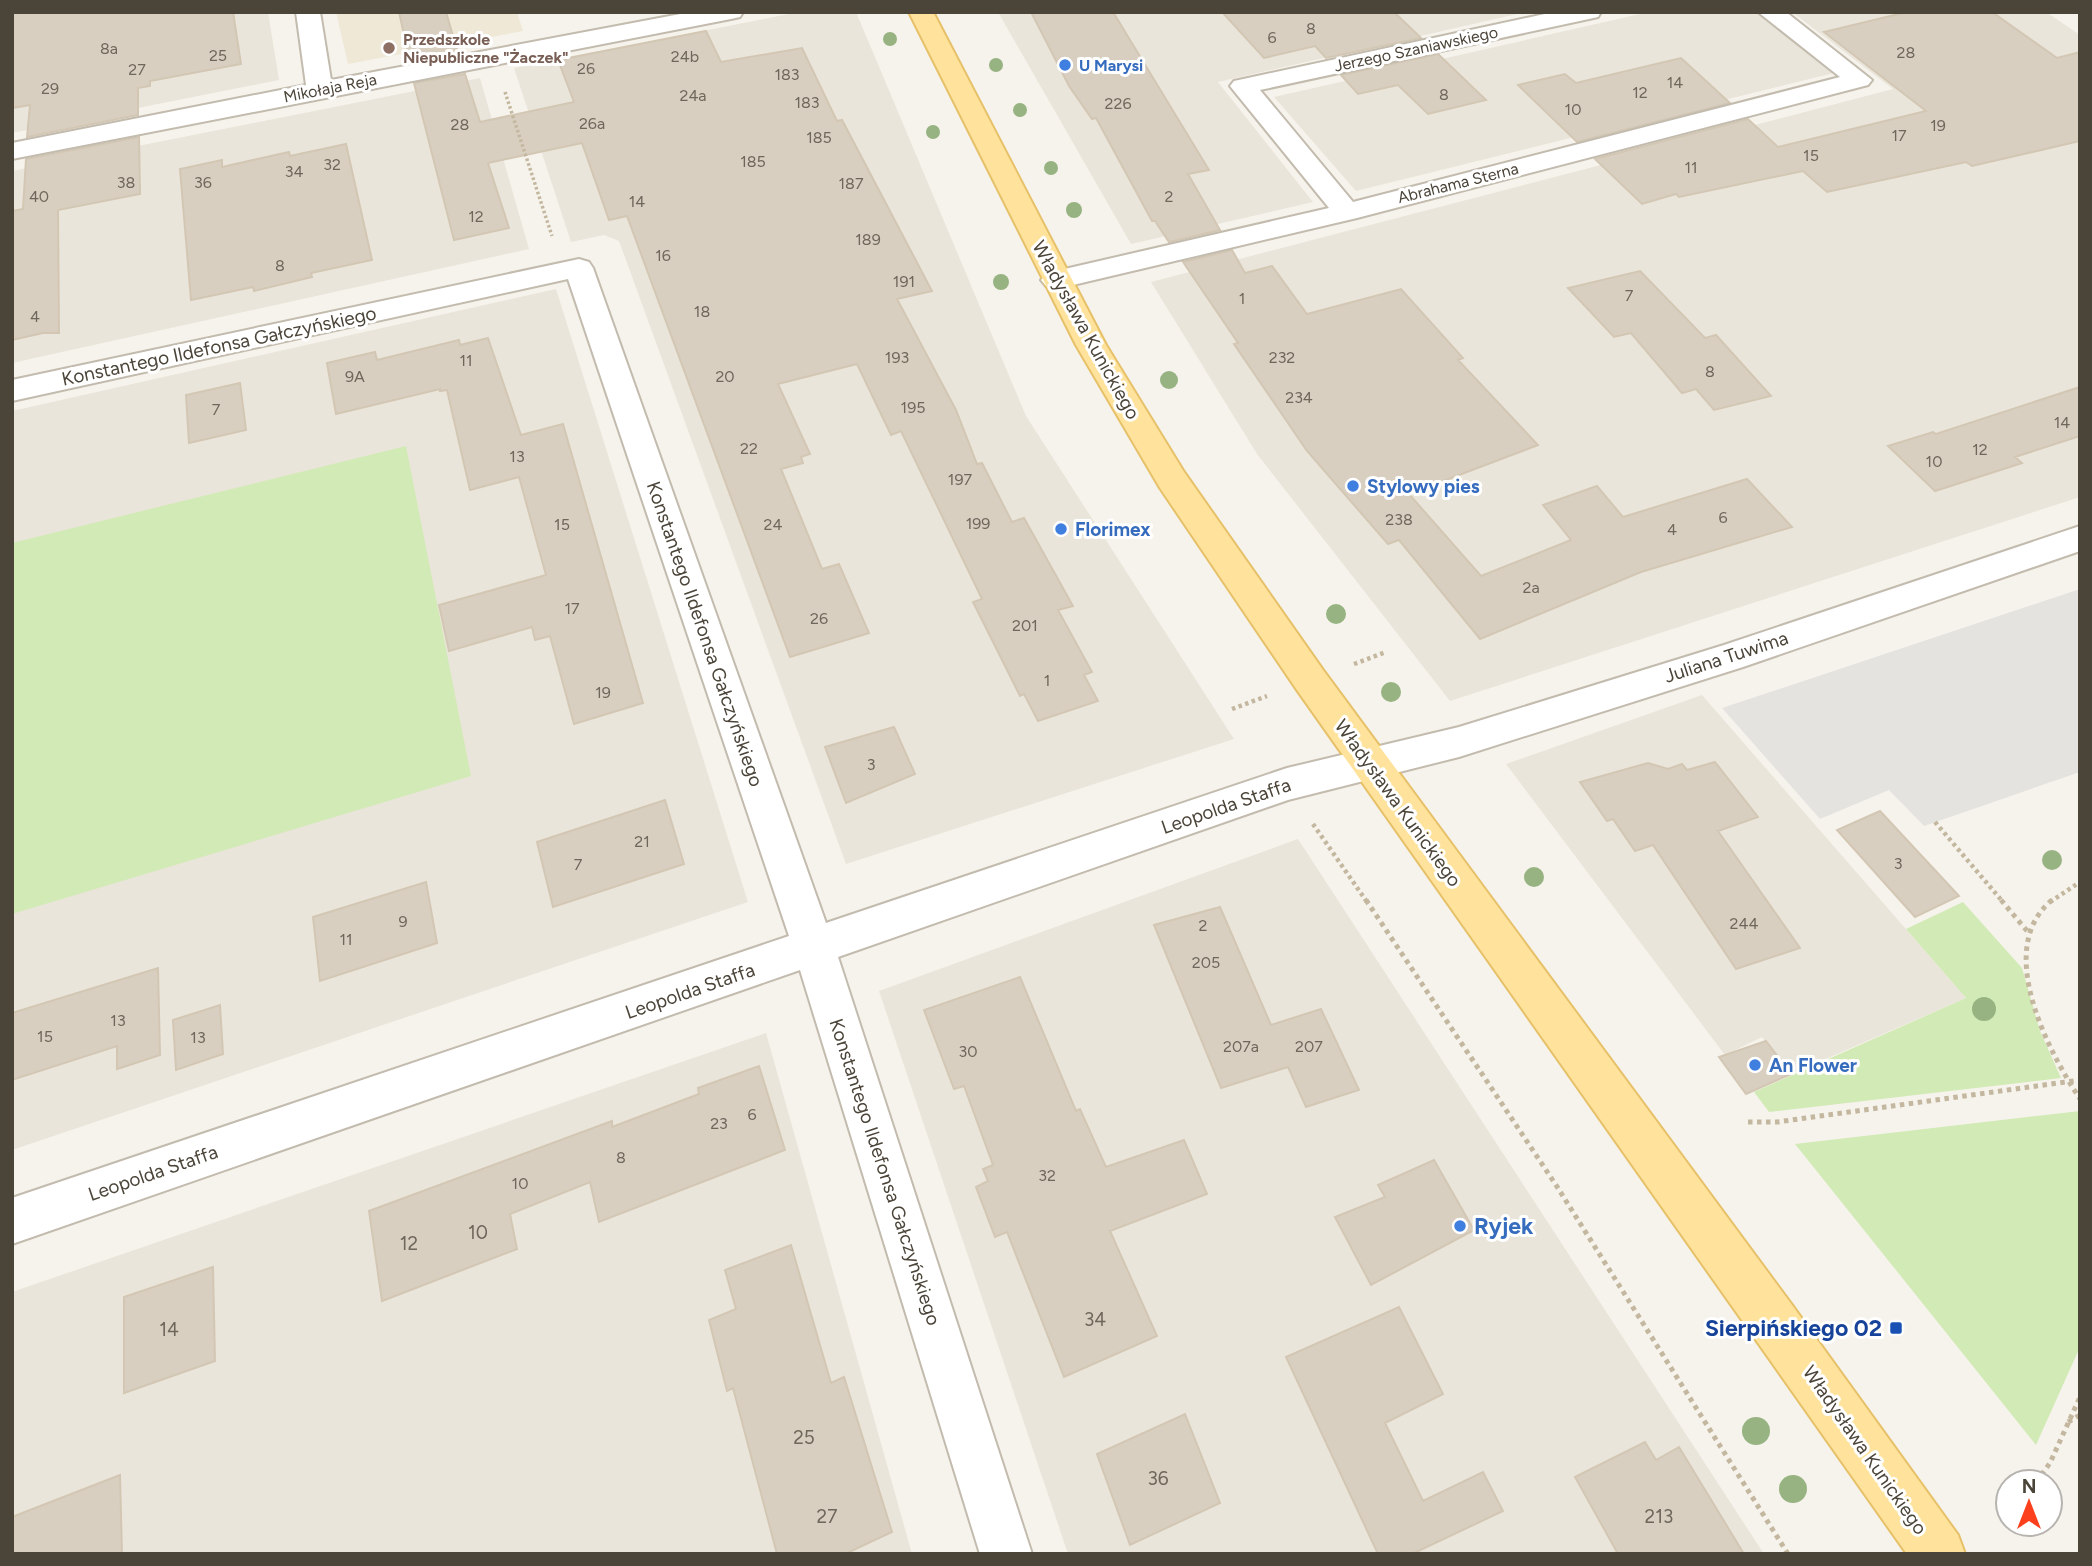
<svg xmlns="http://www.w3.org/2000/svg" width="2092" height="1566" viewBox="0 0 2092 1566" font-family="Figtree,sans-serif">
  <rect width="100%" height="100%" fill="#f6f3ec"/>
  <path fill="#eae5da" d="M12,12H268L279,80L12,133Z
    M799,12H856L1026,416L1234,739L846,864L619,241L604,235L571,242L514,68Z
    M998,12H1526L1218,82L1313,202L1131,244Z
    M1649,12H1756L1834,73L1356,191L1274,97Z
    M1792,12H2046L2080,35V497L1450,701L1257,454L1151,282L1893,89Z
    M480,78L529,249L12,363V171Z
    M556,289L748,902L12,1150V411Z
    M1702,695L1966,998L1791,1074L1762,1037L1725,1055L1506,764Z
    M1298,839L1764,1554H1068L879,991Z
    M766,1033L912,1554H12V1292Z"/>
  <path fill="#efe8d6" d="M336,12H517L523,31L348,64Z"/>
  <path fill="#d2eab5" d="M406,446L471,776L12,914V543Z
    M1963,902L2022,968L2040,1031L2061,1078L1769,1112L1754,1092L1966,998L1906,929Z
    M2080,1111V1347L2036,1445L1795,1144Z"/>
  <path fill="#e5e3e0" d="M2080,589V772L1924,826L1889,790L1820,819L1722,708Z"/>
  <path fill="#d8cfc1" stroke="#d3c7b4" stroke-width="2" d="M12,12H233L241,64L150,81V86L138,88V115L27,137L30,105L12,108Z
    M399,12H446L458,53L410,62Z
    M1031,12H1113L1209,170L1188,174L1220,230L1169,242L1155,221H1152L1096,118L1092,119L1069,86Z
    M1222,12H1394L1421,38L1326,58L1315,46L1264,58Z
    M1907,12H1992L2057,58L2080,52V141L1972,166L1966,162L1827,192L1803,171L1679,197L1676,194L1642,204L1595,159L1748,119L1778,147L1926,111L1824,32Z
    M706,31L721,62L802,48L837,121L842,120L932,291L897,299L956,410L977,464L982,463L1012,522L1024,518L1073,606L1058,610L1092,672L1084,675L1098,701L1038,721L1024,694L1020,696L973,602L982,599L901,431L891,435L857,364L778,384L810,454L801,457L803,463L781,469L822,569L839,564L869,633L790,657L627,216L609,220L582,143L488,163L509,228L454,240L414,83L465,74L480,122L574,102L558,60Z
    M1438,54L1486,100L1428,114L1398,85L1358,94L1341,75Z
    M1681,58L1730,103L1577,142L1518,85L1565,74L1576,83Z
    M139,137L140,194L58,210L59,333H43L12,340V211L23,209L26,159Z
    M346,144L372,260L311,273L312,277L254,291L253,287L191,300L180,169L222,160V167L289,152L290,156Z
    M1232,250L1245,273L1272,266L1307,314L1401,289L1463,358L1458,360L1538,445L1409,494L1481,576L1571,540L1543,505L1597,486L1623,517L1747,479L1792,527L1641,572L1480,639L1399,540L1388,544L1307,451L1234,344L1238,343L1183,262Z
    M1640,271L1705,338L1716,335L1771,396L1714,410L1696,389L1682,393L1631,333L1614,337L1568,288Z
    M488,338L521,435L563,424L643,703L574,724L550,636L535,640L532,627L449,651L439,605L546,575L519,477L470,490L447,390L440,391V389L336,414L327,363L375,352L377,360L459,340L460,345Z
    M240,383L246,430L189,443L186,395Z
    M2080,387V436L2015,457L2022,463L1935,491L1888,446L1933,432L1936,434Z
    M894,727L915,774L846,803L825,747Z
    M1715,762L1758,817L1718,831L1800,948L1736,969L1653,845L1635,851L1613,819L1607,821L1580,782L1648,763L1668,769L1682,764L1687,770Z
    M665,800L684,864L553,907L537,842Z
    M1880,811L1959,896L1915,917L1837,830Z
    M426,882L437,943L320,981L313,917Z
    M1220,907L1271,1025L1321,1009L1359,1090L1306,1107L1288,1067L1221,1088L1154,925Z
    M158,968L160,1055L117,1069V1046L12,1080V1013Z
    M1020,977L1076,1111L1080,1109L1106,1167L1184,1140L1207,1194L1110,1231L1157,1336L1064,1377L1007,1232L995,1237L976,1187L988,1181L983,1169L993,1165L964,1086L954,1089L924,1010Z
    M220,1005L223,1054L176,1070L173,1020Z
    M1766,1041L1791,1074L1746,1094L1719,1057Z
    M759,1066L785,1150L599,1222L590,1182L510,1214L517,1249L382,1301L369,1211L612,1121V1127L699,1094L698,1088Z
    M1434,1160L1474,1230L1371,1285L1335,1217L1385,1197L1378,1185Z
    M791,1245L831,1383L844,1377L892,1532L845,1554H777L733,1388L727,1391L709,1320L736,1309L725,1270Z
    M213,1267L215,1361L124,1393V1297Z
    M1399,1307L1443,1394L1385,1423L1423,1501L1483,1472L1503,1511L1412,1554H1378L1286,1357Z
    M1185,1414L1220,1503L1130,1545L1097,1454Z
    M1645,1442L1656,1460L1679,1447L1744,1554H1618L1575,1477Z
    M120,1475L122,1554H12V1517Z"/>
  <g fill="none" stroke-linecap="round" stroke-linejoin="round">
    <g stroke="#c2bbae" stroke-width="4">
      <path id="minor" d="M296,12H320L331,80L691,12H743L740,17L731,19L12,159V143L306,85Z
        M1554,12H1601L1598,17L1589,19L1260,90L1353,202L1840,77L1758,12H1786L1872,80L1868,85L1357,218L1056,289L1046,286L1041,280L1046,274L1056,271L1329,208L1234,91L1230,86L1234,81Z
        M579,259L589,262L593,268L826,923L1287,768L1459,727L1724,645L2080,526V551L1743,667L1459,757L1288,800L838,957L1032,1554H980L800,970L12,1244V1198L789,936L568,279L12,401V380Z"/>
    </g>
    <g stroke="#e6c16a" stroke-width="4">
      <path id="primary" d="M909,12H933L1106,345L1184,472L1323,670L1792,1305L1958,1535L1965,1554H1907L1297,690L1160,488L1076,345Z"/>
    </g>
    <path stroke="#c4b79f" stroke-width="3.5" stroke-dasharray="2.5 2.5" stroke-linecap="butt" d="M505,92L552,236"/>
    <path stroke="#c4b79f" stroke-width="4.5" stroke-dasharray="3.5 3.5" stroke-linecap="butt" d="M1354,664L1386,652
      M1232,709L1267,696
      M1935,822L2003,902
      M1313,824L1367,902
      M2050,902L2080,882"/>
    <path stroke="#c4b79f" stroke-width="5" stroke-dasharray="4.5 4.5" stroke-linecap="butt" d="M1366,900L1556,1185L1788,1554
      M2001,900L2028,932
      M2052,900C1994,948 2047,1049 2080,1099
      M1748,1122H1777L2080,1080
      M2068,1422L2080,1415
      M2036,1482L2050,1463L2080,1397"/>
    <use href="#minor" fill="#fff" fill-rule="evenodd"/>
    <use href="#primary" fill="#ffe39c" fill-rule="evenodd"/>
  </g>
  <g fill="#97b381">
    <circle cx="890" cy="39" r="7"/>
    <circle cx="996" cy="65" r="7"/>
    <circle cx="1020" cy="110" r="7"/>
    <circle cx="933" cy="132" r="7"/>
    <circle cx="1051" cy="168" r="7"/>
    <circle cx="1074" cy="210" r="8"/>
    <circle cx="1001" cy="282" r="8"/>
    <circle cx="1169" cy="380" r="9"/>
    <circle cx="1336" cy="614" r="10"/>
    <circle cx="1391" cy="692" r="10"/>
    <circle cx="2052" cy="860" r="10"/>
    <circle cx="1534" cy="877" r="10"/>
    <circle cx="1984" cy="1009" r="12"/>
    <circle cx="1756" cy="1431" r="14"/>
    <circle cx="1793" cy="1489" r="14"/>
  </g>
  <circle fill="#8d6e63" stroke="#fff" stroke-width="2.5" cx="389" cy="48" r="7"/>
  <g fill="#3f7fe0" stroke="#fff" stroke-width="2.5">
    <circle cx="1065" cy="65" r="7"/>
    <circle cx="1353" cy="486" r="7"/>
    <circle cx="1061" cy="529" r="7"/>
    <circle cx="1755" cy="1065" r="7"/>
    <circle cx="1460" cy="1226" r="7"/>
  </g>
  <rect fill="#1a4fb4" stroke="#fff" stroke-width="2.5" x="1889" y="1321" width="14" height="14" rx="3.5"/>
  <g text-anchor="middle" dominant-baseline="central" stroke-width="6" stroke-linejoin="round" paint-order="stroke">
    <g font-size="16" fill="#6e675b">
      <text x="1311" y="28">8</text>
      <text x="1272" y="37">6</text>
      <text x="109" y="48">8a</text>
      <text x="1906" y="52">28</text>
      <text x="218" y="55">25</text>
      <text x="685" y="56">24b</text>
      <text x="586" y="68">26</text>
      <text x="137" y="69">27</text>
      <text x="787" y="74">183</text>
      <text x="1675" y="82">14</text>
      <text x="50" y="88">29</text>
      <text x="1640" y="92">12</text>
      <text x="1444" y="94">8</text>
      <text x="693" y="95">24a</text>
      <text x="807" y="102">183</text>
      <text x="1118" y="103">226</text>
      <text x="1573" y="109">10</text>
      <text x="592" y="123">26a</text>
      <text x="460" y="124">28</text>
      <text x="1938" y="125">19</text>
      <text x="1899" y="135">17</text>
      <text x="819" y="137">185</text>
      <text x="1811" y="155">15</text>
      <text x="753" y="161">185</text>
      <text x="332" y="164">32</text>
      <text x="1691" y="167">11</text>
      <text x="294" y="171">34</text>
      <text x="126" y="182">38</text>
      <text x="203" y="182">36</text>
      <text x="851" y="183">187</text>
      <text x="39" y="196">40</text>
      <text x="1169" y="196">2</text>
      <text x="637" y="201">14</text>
      <text x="476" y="216">12</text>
      <text x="868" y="239">189</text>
      <text x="663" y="255">16</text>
      <text x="280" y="265">8</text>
      <text x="904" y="281">191</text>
      <text x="1629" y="295">7</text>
      <text x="1242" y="298">1</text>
      <text x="702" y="311">18</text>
      <text x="35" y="316">4</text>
      <text x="897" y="357">193</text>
      <text x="1282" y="357">232</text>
      <text x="466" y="360">11</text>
      <text x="1710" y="371">8</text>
      <text x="355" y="376">9A</text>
      <text x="725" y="376">20</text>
      <text x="1299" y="397">234</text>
      <text x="913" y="407">195</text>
      <text x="216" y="409">7</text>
      <text x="2062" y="422">14</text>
      <text x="749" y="448">22</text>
      <text x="1980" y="449">12</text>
      <text x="517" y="456">13</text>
      <text x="1934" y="461">10</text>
      <text x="960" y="479">197</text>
      <text x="1723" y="517">6</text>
      <text x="1399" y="519">238</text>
      <text x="978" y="523">199</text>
      <text x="562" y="524">15</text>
      <text x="773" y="524">24</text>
      <text x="1672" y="529">4</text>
      <text x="1531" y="587">2a</text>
      <text x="572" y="608">17</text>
      <text x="819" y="618">26</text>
      <text x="1025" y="625">201</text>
      <text x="1047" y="680">1</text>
      <text x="603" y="692">19</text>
      <text x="871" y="764">3</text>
      <text x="642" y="841">21</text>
      <text x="1898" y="863">3</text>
      <text x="578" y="864">7</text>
      <text x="403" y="921">9</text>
      <text x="1744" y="923">244</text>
      <text x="1203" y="925">2</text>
      <text x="346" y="939">11</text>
      <text x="1206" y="962">205</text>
      <text x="118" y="1020">13</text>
      <text x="45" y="1036">15</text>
      <text x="198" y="1037">13</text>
      <text x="1241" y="1046">207a</text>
      <text x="1309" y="1046">207</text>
      <text x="968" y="1051">30</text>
      <text x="752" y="1114">6</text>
      <text x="719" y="1123">23</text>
      <text x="621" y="1157">8</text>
      <text x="1047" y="1175">32</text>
      <text x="520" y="1183">10</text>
    </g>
    <g font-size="16" font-weight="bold" fill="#785e54" stroke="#fff" text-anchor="start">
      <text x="403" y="39">Przedszkole<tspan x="403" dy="18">Niepubliczne "Żaczek"</tspan></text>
    </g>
    <g font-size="16" fill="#4b4439" stroke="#fff">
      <text transform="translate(1416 49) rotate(-12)">Jerzego Szaniawskiego</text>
      <text transform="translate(330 88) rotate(-11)">Mikołaja Reja</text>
      <text transform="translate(1458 183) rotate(-14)">Abrahama Sterna</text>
    </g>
    <g font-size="16" font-weight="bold" fill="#366cbe" stroke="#fff" text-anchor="start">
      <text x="1079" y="65">U Marysi</text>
    </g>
    <g font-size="19" fill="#4b4439" stroke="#fff">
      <text transform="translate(1086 330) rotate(61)">Władysława Kunickiego</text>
      <text transform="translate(219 346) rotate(-12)">Konstantego Ildefonsa Gałczyńskiego</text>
      <text transform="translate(705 634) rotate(71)">Konstantego Ildefonsa Gałczyńskiego</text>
      <text transform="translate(1726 657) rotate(-18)">Juliana Tuwima</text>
      <text transform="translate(1398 803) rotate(54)">Władysława Kunickiego</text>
      <text transform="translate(1226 806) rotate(-19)">Leopolda Staffa</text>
      <text transform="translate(690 991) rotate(-19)">Leopolda Staffa</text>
      <text transform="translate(885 1172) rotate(72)">Konstantego Ildefonsa Gałczyńskiego</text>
      <text transform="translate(153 1173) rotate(-19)">Leopolda Staffa</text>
      <text transform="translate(1865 1450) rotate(55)">Władysława Kunickiego</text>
    </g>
    <g font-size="19" font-weight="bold" fill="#366cbe" stroke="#fff" text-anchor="start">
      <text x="1367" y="486">Stylowy pies</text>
      <text x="1075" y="529">Florimex</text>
      <text x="1769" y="1065">An Flower</text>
    </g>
    <g font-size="19" fill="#6e675b">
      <text x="478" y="1232">10</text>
      <text x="409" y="1243">12</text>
      <text x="1095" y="1319">34</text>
      <text x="169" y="1329">14</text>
      <text x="804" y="1437">25</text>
      <text x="1158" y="1478">36</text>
      <text x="827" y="1516">27</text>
      <text x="1659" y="1516">213</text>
    </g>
    <g font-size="23" font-weight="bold" fill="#366cbe" stroke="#fff" text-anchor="start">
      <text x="1474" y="1226">Ryjek</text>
    </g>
    <g font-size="23" font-weight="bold" fill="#164399" stroke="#fff" text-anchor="end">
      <text x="1882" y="1328">Sierpińskiego 02</text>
    </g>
  </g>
  <rect width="2092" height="1566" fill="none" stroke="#4b4439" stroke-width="28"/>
  <g transform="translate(2029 1503)"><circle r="33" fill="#ffffff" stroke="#b7b4b0" stroke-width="2"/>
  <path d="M0-5L12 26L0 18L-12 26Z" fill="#fc3f1d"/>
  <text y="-10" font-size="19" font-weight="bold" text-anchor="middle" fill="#4b4439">N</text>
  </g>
</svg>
